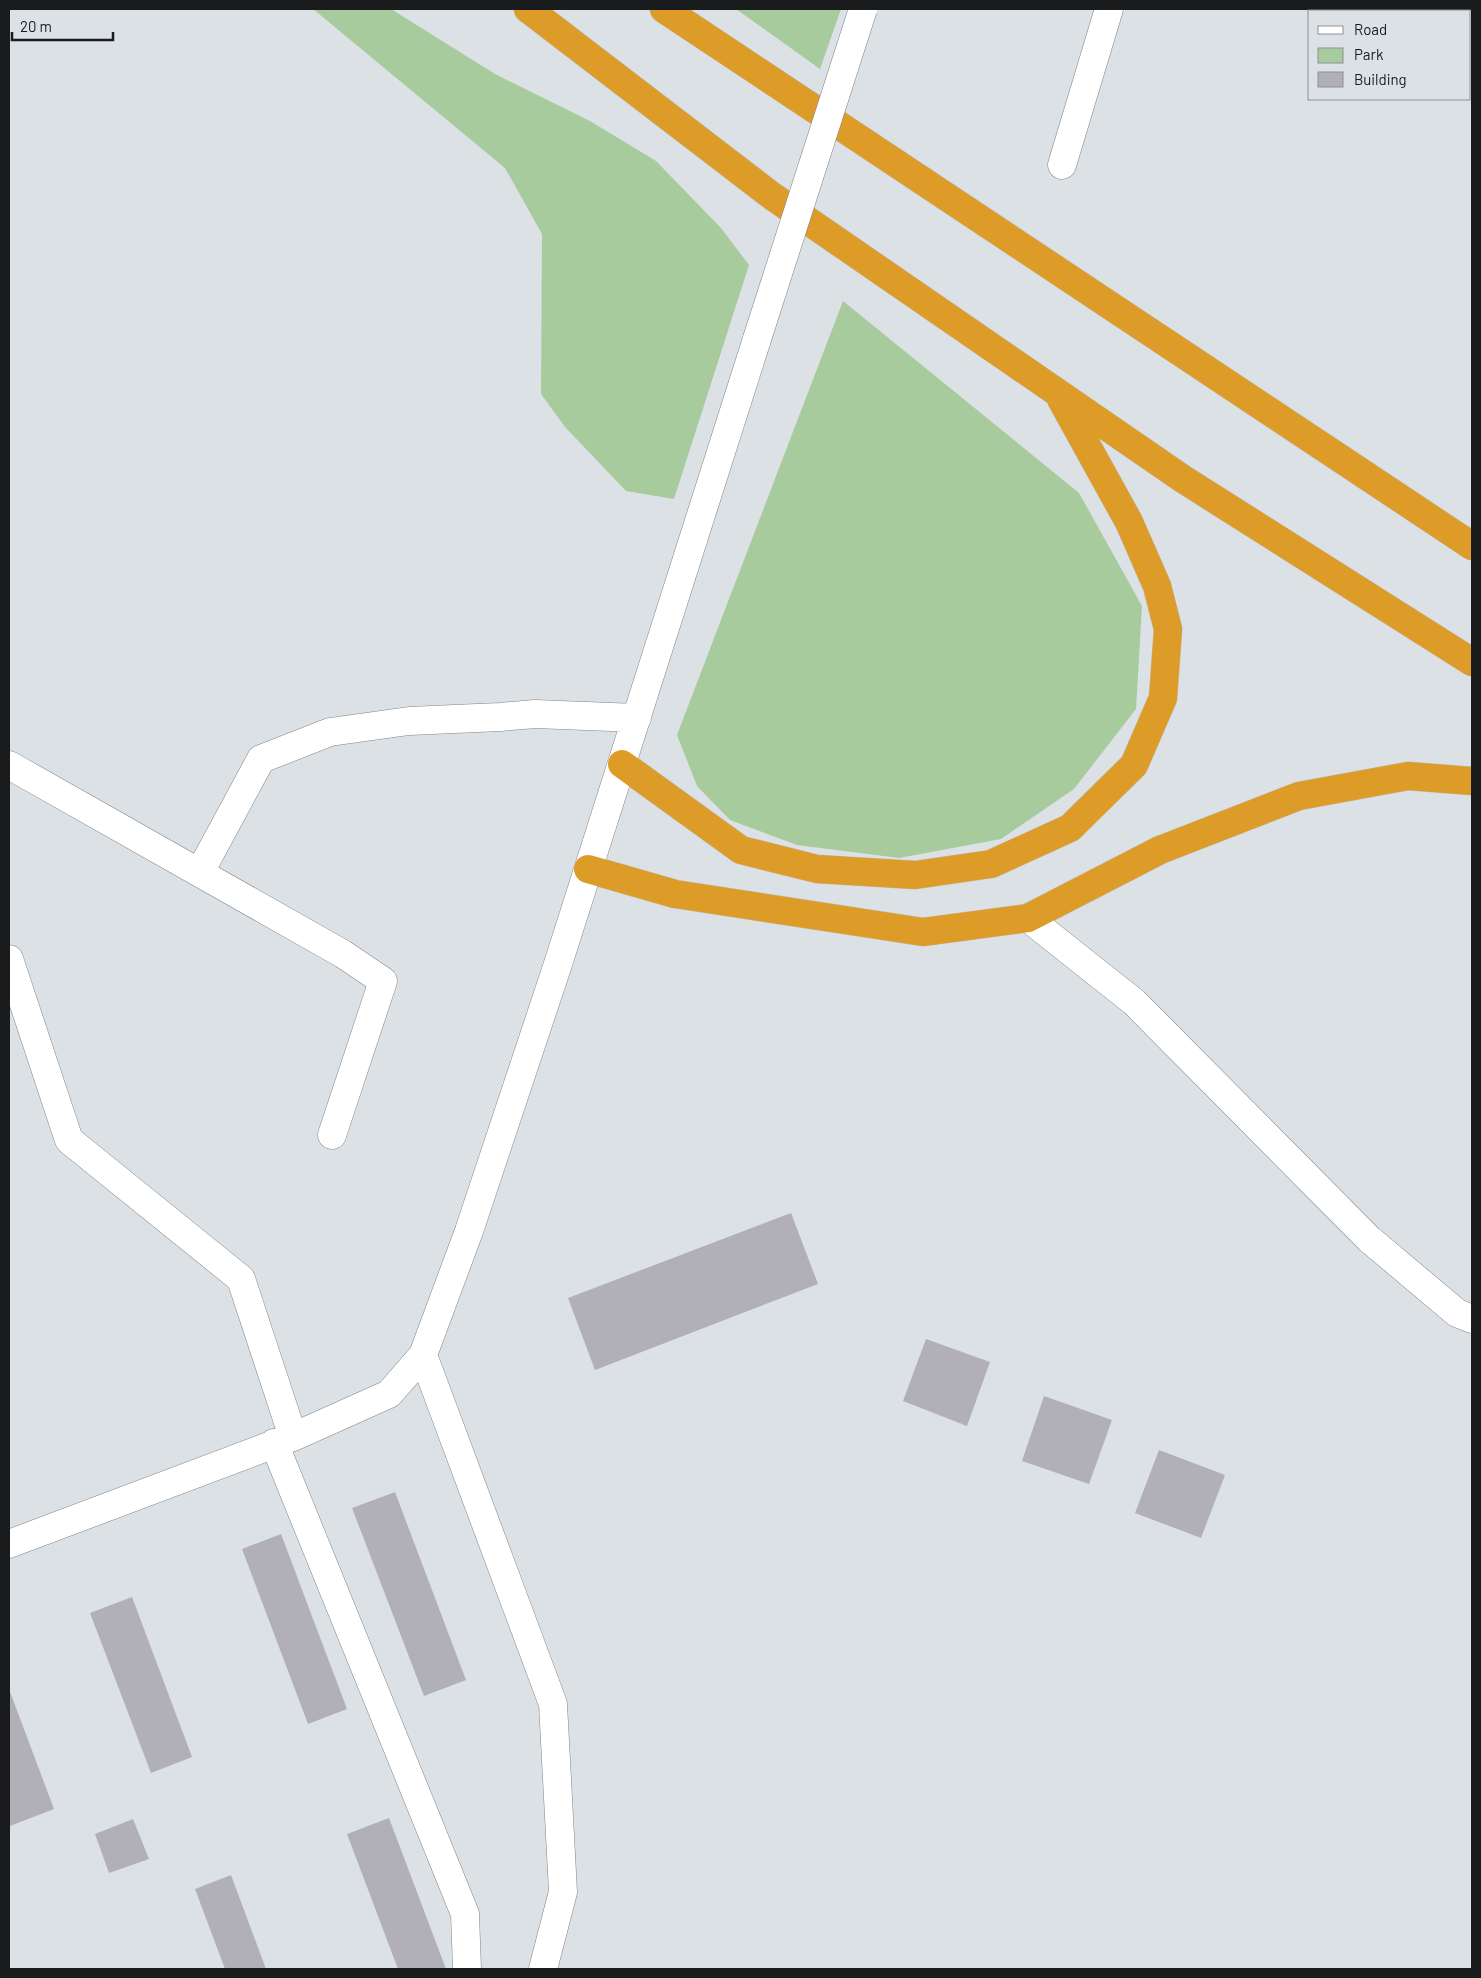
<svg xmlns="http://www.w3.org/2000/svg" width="1481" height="1978" viewBox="0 0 1481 1978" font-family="Barlow,sans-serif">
  <rect width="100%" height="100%" fill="#dce1e6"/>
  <path fill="#a7cb9d" d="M313,9H391L495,74L590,121L656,161L721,228L749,265L674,499L626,491L565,427L541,394L542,234L505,168Z
    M736,9H841L820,69Z
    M843,301L1079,493L1142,606L1136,709L1074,789L1001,839L899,858L797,845L730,820L697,786L677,735Z"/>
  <path fill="#b1b0b6" d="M791,1213L818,1284L595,1370L568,1298Z
    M926,1339L990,1362L967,1426L903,1401Z
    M1044,1396L1112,1420L1089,1484L1022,1461Z
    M1159,1450L1225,1475L1201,1538L1135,1513Z
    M395,1492L466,1680L424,1696L352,1508Z
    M281,1534L347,1709L308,1724L242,1549Z
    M132,1597L192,1757L151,1773L90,1613Z
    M9,1689L54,1809L10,1826L9,1824Z
    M389,1818L446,1969H398L347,1834Z
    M133,1819L149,1859L109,1873L95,1834Z
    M231,1875L266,1969H225L195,1889Z"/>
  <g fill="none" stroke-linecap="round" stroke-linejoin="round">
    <g stroke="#808589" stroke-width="29">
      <path id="minor" d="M1062,165L1109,9
        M9,765L343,954L383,981L332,1135
        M200,872L261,759L330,732L409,721L500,717L535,714L637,718
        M1028,918L1134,1002L1369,1239L1457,1313L1472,1319
        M9,959L69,1140L241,1279L293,1437
        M423,1355L553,1704L563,1892L543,1969
        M274,1443L465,1914L467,1969
        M9,1544L293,1437L389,1394L423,1355L469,1231L558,964L757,339"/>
    </g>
    <g stroke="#bfbfc0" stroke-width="29">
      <path id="highway" d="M528,9L772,196L1183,479L1472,662
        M664,9L1472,546
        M622,764L741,850L817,869L915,875L991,864L1070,828L1134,765L1163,698L1168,629L1157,586L1129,522L1061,399
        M588,869L675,894L923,932L1028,918L1160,850L1299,796L1408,776L1472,781"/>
    </g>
    <use href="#minor" stroke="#fff" stroke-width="28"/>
    <use href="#highway" stroke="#dc9c27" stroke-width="28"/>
    <g stroke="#808589" stroke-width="29" stroke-linecap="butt">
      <path id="minor-bridge" d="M757,339L863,9"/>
    </g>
    <use href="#minor-bridge" stroke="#fff" stroke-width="28"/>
  </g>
  <rect width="1481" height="1978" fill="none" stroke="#191b1d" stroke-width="20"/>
  <rect x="1308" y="10" width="162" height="90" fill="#dce1e6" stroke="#8e9296"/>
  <rect x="1318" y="26" width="25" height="8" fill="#ffffff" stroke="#8e9296"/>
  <text x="1354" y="35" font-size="15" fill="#191b1d">Road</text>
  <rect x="1318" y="48" width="25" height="15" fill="#a7cb9d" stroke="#8e9296"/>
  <text x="1354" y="60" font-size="15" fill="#191b1d">Park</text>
  <rect x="1318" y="72" width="25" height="15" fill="#b1b0b6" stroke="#8e9296"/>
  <text x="1354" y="85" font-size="15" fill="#191b1d">Building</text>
  <path d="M12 32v8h101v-8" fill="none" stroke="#191b1d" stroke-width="2.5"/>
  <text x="20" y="32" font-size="15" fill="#191b1d" stroke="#dce1e6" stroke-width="4" paint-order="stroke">20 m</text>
</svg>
